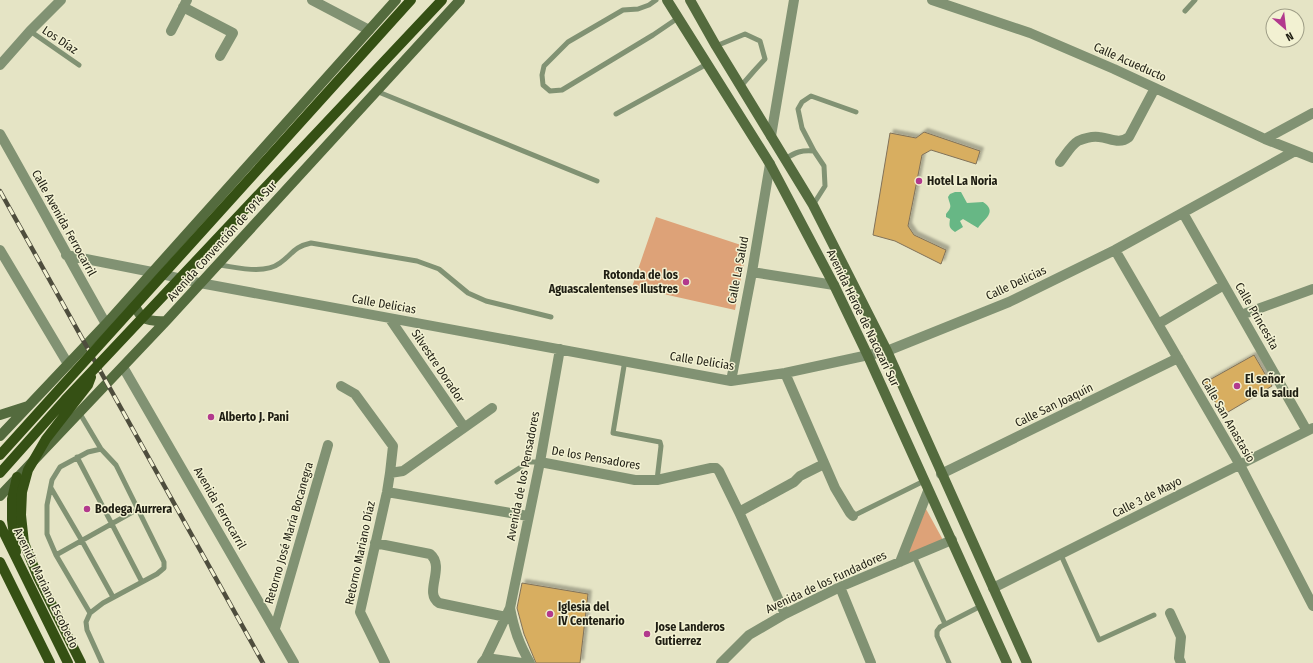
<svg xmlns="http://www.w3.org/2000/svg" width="1313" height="663" viewBox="0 0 1313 663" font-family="'Fira Sans Condensed',sans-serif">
  <defs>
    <filter id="shadow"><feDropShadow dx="3.5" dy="-3.5" stdDeviation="1" flood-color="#0004"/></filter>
  </defs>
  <rect width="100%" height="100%" fill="#e5e4c5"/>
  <path fill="#dda278" d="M656,217L747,247L735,310L632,287Z
    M926,509L943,540L906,556Z"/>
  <path fill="#67b785" d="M955,192H961L967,203L983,202C998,212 984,219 978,228L963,219L960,221L963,227L955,232C949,228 949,226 950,219L946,217V214C953,206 950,206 948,197L950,194Z"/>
  <path fill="#d8ae60" stroke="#817259" filter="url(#shadow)" d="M924,132L980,151L976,164L931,150L922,155L908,226L914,235L946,250L941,264L895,241L873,235L890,133L916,138Z
    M1254,355L1272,386L1223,415L1204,383Z
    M522,583L588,594L580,663H536L524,634L517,608Z"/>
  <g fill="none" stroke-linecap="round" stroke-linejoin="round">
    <path stroke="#819273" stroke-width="5" d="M656,0L649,5L638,9L623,10L568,42L544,66L542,75L543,85L550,91L562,90L653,35L678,18
      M1185,11L1195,0
      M30,31L79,65
      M716,46L745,34L760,41L765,59L754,71L741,86
      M376,91L597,181
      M616,114L707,64
      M785,159C796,152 801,150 814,151
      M813,205L825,186L824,166L814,151L802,128L798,109L802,102L811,96L856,112
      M219,265C236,267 264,275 280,263C293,254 293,247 311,243L417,261L439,269L468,293L486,301L551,317
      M625,360L613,433L660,442L661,446L657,480
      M79,412L101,449L116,465L164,562V568L157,574L103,603L90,613L86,622L87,630L102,663
      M77,457L142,582
      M497,482L529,462H540
      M51,488L82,541L113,597
      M853,516L924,481
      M56,555L138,509
      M1061,555L1099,640L1154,615
      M914,556L945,624
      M90,613L56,555L47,534V505L52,480L60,467L88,452L101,449
      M949,663L937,636V631L940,627L981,606"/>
    <path stroke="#819273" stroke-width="10" d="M312,0L369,30
      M932,0L1030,33L1114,69L1265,139L1313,158
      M183,7L233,33L220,56
      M171,31L187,0
      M0,65L30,31L61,0
      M0,134C36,197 70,261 106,324
      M771,136L794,0
      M1265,139L1313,113
      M1060,162C1065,156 1071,145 1078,141C1085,138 1092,136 1099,137C1110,138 1119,145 1129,137L1155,88
      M1183,213L1307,431
      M0,250L68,364
      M1115,250L1240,465L1313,606
      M66,255L152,272L200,283L731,381L785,373L887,351L1009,302L1115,250L1295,151
      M752,272L834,285
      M1241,315L1313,289
      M390,319L464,427
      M1158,324L1224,285
      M123,367L294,663
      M785,373L835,488L850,513L853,516
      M731,381L752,272L770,164
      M341,386L355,394L393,446L390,473L387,492L360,612L385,663
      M540,462L635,480H657L711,468H716L719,471L739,512L785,614
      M390,473L403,471L492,408
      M941,474L1178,358
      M387,492L528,516
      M739,512L794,482L800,476L824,464
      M375,543L430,554C446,567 423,593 439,603L506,617
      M900,562L928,491
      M840,587L871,663
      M993,588L1313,428
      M510,608C514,629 519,644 530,663
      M1170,613L1181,637L1179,658L1181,663
      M275,628L328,445
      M486,658L522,663
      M482,663L486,658L510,608L540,462L560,349
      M721,663L749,635L785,614L840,587L952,540"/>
    <path stroke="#546b3e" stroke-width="10" d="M667,0L770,164L834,285L868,356L1007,663
      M690,0L716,46L813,205L887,351L1027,663
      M133,297C137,319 146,322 166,321
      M0,415L28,406
      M0,436L106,324L396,0
      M0,496L166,321L460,0"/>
    <path stroke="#355014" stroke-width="10" d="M0,525L68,663
      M16,552L12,520V499L17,477
      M0,562L50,663"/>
    <g stroke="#4e4d3d" stroke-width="4.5">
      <path id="rail" d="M0,191L263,663"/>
    </g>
    <use href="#rail" stroke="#f2f1d2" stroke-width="3" stroke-dasharray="9" stroke-linecap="butt"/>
    <path stroke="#355014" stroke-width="10" d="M0,455L411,0
      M0,473L65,400L442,0
      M81,663L38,577L24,543L21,515L22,492L28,470L46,439L88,385L91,377"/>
  </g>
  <g fill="#b2398d" stroke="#f2f1d2" stroke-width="1.5">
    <circle cx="919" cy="181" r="4"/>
    <circle cx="686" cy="282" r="4"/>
    <circle cx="1237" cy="386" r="4"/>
    <circle cx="211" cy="417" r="4"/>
    <circle cx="87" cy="509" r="4"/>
    <circle cx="550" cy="614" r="4"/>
    <circle cx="647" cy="634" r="4"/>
  </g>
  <g text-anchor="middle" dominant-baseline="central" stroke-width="3" stroke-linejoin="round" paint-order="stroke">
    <g font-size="12" fill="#1f1e13" stroke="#f2f1d2">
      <text transform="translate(60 40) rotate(34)">Los Díaz</text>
      <text transform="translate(1130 62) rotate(24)">Calle Acueducto</text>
      <text transform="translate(64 223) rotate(61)">Calle Avenida Ferrocarril</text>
      <text transform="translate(222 241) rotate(-48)">Avenida Convención de 1914 Sur</text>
      <text transform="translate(738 270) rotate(-79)">Calle La Salud</text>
      <text transform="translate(1016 283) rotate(-25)">Calle Delicias</text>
      <text transform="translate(384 304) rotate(10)">Calle Delicias</text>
      <text transform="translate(1257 316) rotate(60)">Calle Princesita</text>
      <text transform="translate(863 318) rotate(64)">Avenida Héroe de Nacozari Sur</text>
      <text transform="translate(702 361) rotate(9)">Calle Delicias</text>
      <text transform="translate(438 366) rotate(56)">Silvestre Dorador</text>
      <text transform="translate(1054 405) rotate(-26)">Calle San Joaquín</text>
      <text transform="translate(1228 420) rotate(60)">Calle San Anastasio</text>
      <text transform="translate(596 458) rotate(10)">De los Pensadores</text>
      <text transform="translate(523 476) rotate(-79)">Avenida de los Pensadores</text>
      <text transform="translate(1147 497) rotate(-27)">Calle 3 de Mayo</text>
      <text transform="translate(220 508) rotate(60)">Avenida Ferrocarril</text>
      <text transform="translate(289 533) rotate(-74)">Retorno José María Bocanegra</text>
      <text transform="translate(360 553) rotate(-78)">Retorno Mariano Díaz</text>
      <text transform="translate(826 582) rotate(-25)">Avenida de los Fundadores</text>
      <text transform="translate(46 588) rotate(64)">Avenida Mariano Escobedo</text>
    </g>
    <g font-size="12" font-weight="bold" fill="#1f1e13" stroke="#f2f1d2" text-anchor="start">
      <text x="927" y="181">Hotel La Noria</text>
      <text x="678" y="275" text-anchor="end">Rotonda de los<tspan x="678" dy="14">Aguascalentenses Ilustres</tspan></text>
      <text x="1245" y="379">El señor<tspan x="1245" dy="14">de la salud</tspan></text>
      <text x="219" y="417">Alberto J. Pani</text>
      <text x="95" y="509">Bodega Aurrera</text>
      <text x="558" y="607">Iglesia del<tspan x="558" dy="14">IV Centenario</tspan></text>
      <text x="655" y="627">Jose Landeros<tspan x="655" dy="14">Gutierrez</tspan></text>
    </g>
  </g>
  <g transform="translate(1285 28) rotate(152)"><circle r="19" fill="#f2f1d2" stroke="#9e9d86"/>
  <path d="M0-3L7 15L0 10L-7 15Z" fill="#b2398d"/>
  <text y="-6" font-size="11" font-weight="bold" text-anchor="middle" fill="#1f1e13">N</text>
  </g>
</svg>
